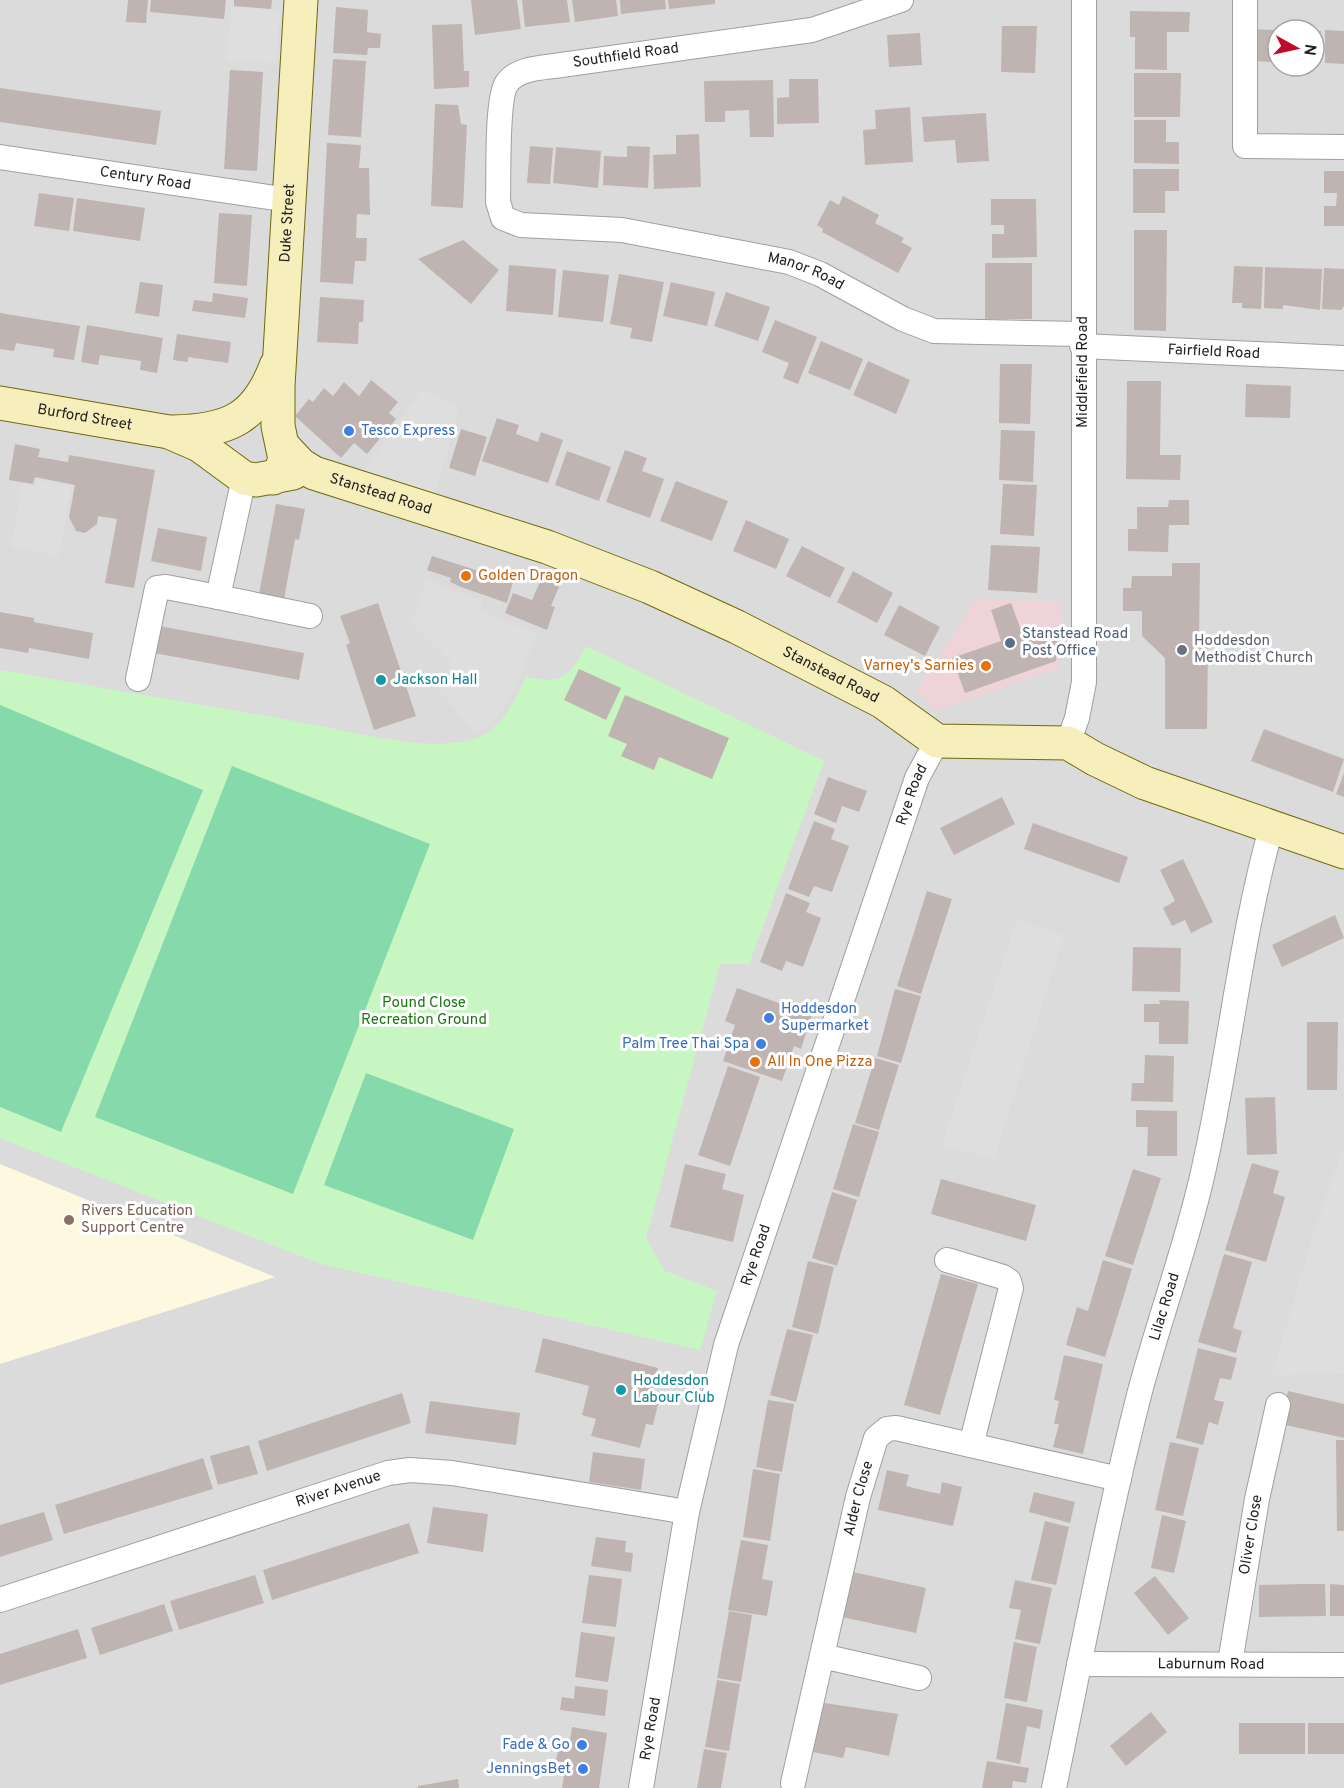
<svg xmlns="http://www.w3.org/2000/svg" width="1344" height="1788" viewBox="0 0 1344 1788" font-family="Overpass,sans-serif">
  <rect width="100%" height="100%" fill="#eee9e4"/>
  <path fill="#dcdbdb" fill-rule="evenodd" d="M0,0H1344V1788H0ZM1278,30H1314V66H1278Z"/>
  <path fill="#eed4d8" d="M976,599L1058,601L1062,609L1059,668L936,711L917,690Z"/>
  <path fill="#fdf8df" d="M0,1164L275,1277L0,1364Z"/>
  <path fill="#c8f6c3" d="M586,646L824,761L749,964H720L646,1238L665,1271L717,1291L700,1350L321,1264L0,1138V670C102,688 203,705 305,723C354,732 423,752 471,740C501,733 514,702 526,677C561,685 570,676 586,646Z"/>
  <path fill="#86d9ab" d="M0,705L203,790L61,1132L0,1107Z
    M232,766L430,844L293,1194L95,1117Z
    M366,1073L514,1129L473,1240L324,1185Z"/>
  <path fill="#dedede" d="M231,7L280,11L276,63L227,60Z
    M422,389L459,409L433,503L358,480Z
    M37,480L72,486L59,556L11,547L22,485L36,487Z
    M427,579L483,601L481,611L537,634L509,701L489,725L477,734L436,687L453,664L412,624Z
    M1017,920L1064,936L994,1159L942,1145Z
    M1344,1145V1374L1272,1375L1310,1245Z"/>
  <path fill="#bfb4b1" d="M128,0H148L146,23L126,22Z
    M151,0H226L224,19L150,12Z
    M234,0H272L271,9L234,6Z
    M471,0H517L521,29L475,35Z
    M522,0H567L570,22L525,27Z
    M572,0H616L618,16L575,22Z
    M620,0H665L666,9L621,14Z
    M668,0H715V4L669,9Z
    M336,7L368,10L367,32L381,34L380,48H368L367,55L333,53Z
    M1130,11L1190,12L1189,32H1167V70L1135,69V37H1130Z
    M462,24L464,71H469V87L434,89L432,25Z
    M1002,26H1037L1035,73L1001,72Z
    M1252,29L1274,30L1273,62L1251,61Z
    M1325,30L1344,31V64L1325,63Z
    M1314,31H1321L1320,64H1314Z
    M920,33L922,65L889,67L887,35Z
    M333,59L366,61L361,137L328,135Z
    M230,70L263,72L257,171L224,169Z
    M1134,73H1181L1180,117H1134Z
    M789,79H818L819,123L777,124V98L789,97Z
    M773,80L774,137H750L749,110L725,111V122H705L704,81Z
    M0,88L161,111L156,145L0,122Z
    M435,104L458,105L461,124L467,125L463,208L431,206Z
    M910,107L913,162L865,165L863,130L876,129L875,110Z
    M986,113L989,161L957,163L955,140L924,142L922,117Z
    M1134,120H1166V142H1179V164L1134,163Z
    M699,134L701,187L654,189L653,155L676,154V135Z
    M327,143L361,145L359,168H369L370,215L357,214L356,238H367L366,261H355L353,284L320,282Z
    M530,146L553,148L550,184L527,183Z
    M627,146L650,147L648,188L603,185L604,156L627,157Z
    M556,147L601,151L598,188L553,183Z
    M1133,169H1179V191H1165V213H1133Z
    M1324,171H1344V226H1324V206H1336L1337,193H1324Z
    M39,193L74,198L69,231L34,226Z
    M843,196L879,215L875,223L904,238L901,242L912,248L898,273L822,232L823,229L817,225L830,200L839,205Z
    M77,198L145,208L140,241L73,231Z
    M991,199H1036L1037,257L992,258V234H1004V225H991Z
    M219,213L252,215L247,286L214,283Z
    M1134,230H1167L1166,331L1134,330Z
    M463,240L499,270L471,304L418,259Z
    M985,263H1032V319H985Z
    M509,265L556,269L553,315L506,311Z
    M1234,266L1263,267L1261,309L1242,308V303H1232Z
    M1265,267L1322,269L1320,310L1283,305V309L1264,308Z
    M1324,268L1344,269V306L1341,310L1322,309Z
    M563,270L609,275L603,322L558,317Z
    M619,274L664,282L652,342L630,338L632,328L610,324Z
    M140,282L163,285L159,317L135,313Z
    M671,282L715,292L707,326L663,316Z
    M726,292L770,307L758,341L714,326Z
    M213,293L248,298L245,318L192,311L194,300L212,302Z
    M320,297L364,300L363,322H359L358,344L317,342Z
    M0,313L80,326L74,360L53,357L54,349L21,344L16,343L14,351L0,349Z
    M775,320L817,337L798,384L783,378L789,363L762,352Z
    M87,325L163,338L157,373L140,370L141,361L100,355L98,365L81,362Z
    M177,334L231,342L228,363L188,357V362L173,360Z
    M821,341L863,359L850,390L808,373Z
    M868,361L910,380L896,414L853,395Z
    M1000,364H1032L1030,424L999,423Z
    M371,380L398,402L389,413L396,419L367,454L354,443L341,458L295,416L309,399L313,402L324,388L333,396L344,382L359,396Z
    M1127,381H1161L1160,455H1181L1180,480L1126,479Z
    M1246,384L1291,386L1290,418L1245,417Z
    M497,418L519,425L516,434L538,442L541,432L563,440L548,483L482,461Z
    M461,429L487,437L475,476L449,468Z
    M1001,430L1035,431L1033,482L999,480Z
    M15,444L40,449L38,457L68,462L69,455L155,470L134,588L105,583L117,519L98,516L97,524L85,533L76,531L69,517L75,485L35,477L33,484L9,480Z
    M625,450L647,458L642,471L664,479L650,518L606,502Z
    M567,451L611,467L599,501L555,485Z
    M676,481L728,501L712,541L660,521Z
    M1003,484L1037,485L1034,536L1000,534Z
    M1169,500H1189V525H1169L1168,552L1128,551V529H1137V507H1168Z
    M276,504L305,509L299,540L295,539L284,599L259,594Z
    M746,520L789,539L776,569L733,551Z
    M158,528L207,537L201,571L151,561Z
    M991,545L1040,547L1037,593L988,590Z
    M802,546L845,568L830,598L786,576Z
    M432,556L513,582L507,603L461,587L450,582L451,578L427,570Z
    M1172,563H1200L1199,642H1208L1207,729H1165V658L1142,636V611H1123V588H1131L1132,576H1172Z
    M853,571L893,593L877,623L837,602Z
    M543,575L561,582L551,606L555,607L547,630L505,613L513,593L532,600Z
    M378,603L416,716L374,730L346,645L350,643L340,616Z
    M1011,603L1020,627L1058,632L1056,661L965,693L952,658L1001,641L991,610Z
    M899,605L940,627L925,656L884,635Z
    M0,612L34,618V622L93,633L89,659L29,648L28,653L0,648Z
    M154,625L304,653L299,680L149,652Z
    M579,669L621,688L606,720L564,700Z
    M625,695L729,738L712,779L659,757L654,770L621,756L627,744L608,736Z
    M1264,729L1344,759L1333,792L1251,761Z
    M1344,773V797L1336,794Z
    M828,777L867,791L859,812L842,806L836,823L814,814Z
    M1002,797L1015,824L954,855L940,828Z
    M814,821L835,829L831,839L849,846L832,892L814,886L809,897L788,889Z
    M1033,823L1128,857L1119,883L1024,849Z
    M1183,859L1213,922L1191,933L1185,920L1172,926L1163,908L1175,901L1160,870Z
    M927,891L952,899L921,994L897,986Z
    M786,893L810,903L806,912L821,918L803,967L786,961L782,971L760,962Z
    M1335,915L1344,938L1282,967L1272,945Z
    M1133,947L1181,948L1180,992L1132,991Z
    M737,988L812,1015L801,1049L794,1046L782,1081L723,1061L735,1025L725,1021Z
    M895,989L921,996L901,1063L877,1056Z
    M1159,1000L1189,1001L1188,1044H1159V1022H1144V1004H1160Z
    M1307,1022H1338L1337,1090H1307Z
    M1145,1055L1174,1056L1173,1102L1131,1101L1132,1083H1144Z
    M875,1058L899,1065L879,1130L855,1123Z
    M728,1066L760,1077L730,1166L698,1155Z
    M1275,1097L1277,1154L1247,1155L1245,1098Z
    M1136,1110L1177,1111V1156H1147L1148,1127H1136Z
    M853,1124L879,1132L859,1197L833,1189Z
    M1252,1163L1279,1171L1273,1193L1285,1197L1266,1262L1225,1250Z
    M685,1164L726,1174L722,1189L744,1195L733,1242L670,1227Z
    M1133,1169L1161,1178L1133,1265L1105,1256Z
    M941,1179L1036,1205L1026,1241L931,1214Z
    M832,1192L857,1200L837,1266L812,1258Z
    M1224,1254L1252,1262L1233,1328L1242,1331L1236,1353L1198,1342Z
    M1103,1260L1132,1269L1105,1357L1066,1345L1077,1307L1088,1311Z
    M808,1261L834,1267L818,1334L792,1327Z
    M941,1274L978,1284L940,1415L904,1405Z
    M787,1329L813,1335L796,1402L770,1395Z
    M543,1338L658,1368L652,1394L660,1396L653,1425L646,1424L640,1448L591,1436L596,1419L582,1415L589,1386L535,1372Z
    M1198,1348L1237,1358L1231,1380L1220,1378L1214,1400L1224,1402L1218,1425L1209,1422L1203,1445L1176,1438Z
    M1064,1355L1103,1364L1083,1454L1053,1447L1059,1424H1054L1059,1401L1054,1400Z
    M1288,1391L1344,1404V1438L1281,1424Z
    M402,1393L411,1423L267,1471L258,1441Z
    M768,1400L794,1404L782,1472L756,1467Z
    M430,1401L520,1413L516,1445L425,1433Z
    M1336,1440H1344V1531H1337Z
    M1170,1442L1199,1448L1183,1516L1155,1510Z
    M249,1445L258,1474L218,1485L210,1456Z
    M593,1452L645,1459L641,1490L589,1482Z
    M203,1458L213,1489L64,1534L55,1505Z
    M753,1469L780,1474L770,1541L743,1537Z
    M887,1470L909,1475L906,1486L922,1490L940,1494L942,1482L962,1487L953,1526L878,1510Z
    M1034,1492L1075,1502L1070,1523L1029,1512Z
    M433,1507L488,1514L483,1552L427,1543Z
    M44,1512L53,1540L0,1557V1525Z
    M1162,1515L1186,1521L1174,1573L1151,1568Z
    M1045,1521L1069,1527L1056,1585L1031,1580Z
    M409,1523L419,1553L272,1600L263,1570Z
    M596,1537L626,1541L625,1552L633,1553L631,1572L591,1566Z
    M741,1540L768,1545L762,1579L773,1581L767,1616L728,1610Z
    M853,1572L926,1588L916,1633L842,1617Z
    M255,1575L264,1603L179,1630L170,1601Z
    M589,1575L622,1579L616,1627L582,1623Z
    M1155,1576L1189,1618L1168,1635L1134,1593Z
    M1015,1580L1052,1588L1040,1644L1015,1639L1021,1610L1009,1608Z
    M1303,1584H1325L1326,1616L1259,1617V1585Z
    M1330,1584L1344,1585V1616H1330Z
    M164,1604L173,1631L100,1655L91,1628Z
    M729,1611L752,1615L741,1682L717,1678Z
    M78,1629L87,1658L0,1685V1654Z
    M581,1632L615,1637L608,1682L575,1677Z
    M1014,1642L1037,1647L1027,1702L1004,1698Z
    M717,1680L740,1684L729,1751L705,1747Z
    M575,1686L608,1690L605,1716L560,1710L562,1697L574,1699Z
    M818,1702L898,1714L889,1756L846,1747L843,1758L808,1751Z
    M1006,1703L1043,1710L1040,1729L1027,1726L1020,1764L996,1759Z
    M1151,1712L1167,1732L1126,1766L1110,1746Z
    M1239,1723H1305V1754H1239Z
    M1308,1723H1344V1754H1308Z
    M572,1727L607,1733L599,1788H562L566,1763L556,1761L558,1750L560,1740L570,1741Z
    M704,1749L727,1753L721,1788H697Z
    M987,1761L1029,1768L1026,1783L1013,1781L1012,1788H982Z
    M458,1779L459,1788H418V1786Z"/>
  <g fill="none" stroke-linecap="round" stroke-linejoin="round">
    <g stroke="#9f9f9f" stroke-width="26">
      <g id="street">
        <path id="s1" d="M901,0L812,30L554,66C539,68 517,69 507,83C496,98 499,179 498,202L503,218L521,225L622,230L789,262L820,274L903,319L934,331L1082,334"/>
        <path d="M1245,0V146L1344,147"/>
        <path id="s2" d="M0,157L289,200"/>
        <path id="s3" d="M1082,346L1344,358"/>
        <path d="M244,478L218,597L310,616"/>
        <path d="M138,679L157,588L166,587L218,597"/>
        <path d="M1068,743L1077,718L1084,682V0"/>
        <path d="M947,1260L1003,1277L1009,1281L1011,1288L971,1445"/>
        <path id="s4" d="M0,1600L388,1473L410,1470L452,1473L687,1512"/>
        <path d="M822,1656L919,1678"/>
        <path id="s5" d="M1230,1663L1257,1499L1278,1405"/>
        <path id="s6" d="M1079,1664L1344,1665"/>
        <path id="s7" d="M793,1783L858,1497L876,1438L887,1429L896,1428L1119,1479"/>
        <path id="s8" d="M641,1788L687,1512L726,1345L917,778L937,741"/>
        <path id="s9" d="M1054,1788C1081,1657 1106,1525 1139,1395C1158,1323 1184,1253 1201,1181C1229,1063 1239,942 1272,825"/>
      </g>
    </g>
    <g stroke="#6f680b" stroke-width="35">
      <g id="secondary">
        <path id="s10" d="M0,403L169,432L199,445L244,478L256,480L293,473"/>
        <path d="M173,432C227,431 256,420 276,366"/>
        <path id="s11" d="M284,447L301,465L314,473L547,547L650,587L737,627L883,702L937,741L1068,743L1095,759L1145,783L1344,852"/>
        <path id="s12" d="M273,478L281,470L285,459L278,426V386L301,0"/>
      </g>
    </g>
    <use href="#street" stroke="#fff" stroke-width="24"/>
    <use href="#secondary" stroke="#f6eebb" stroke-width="33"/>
  </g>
  <g fill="#3f7fe0" stroke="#fff" stroke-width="2">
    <circle cx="349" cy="431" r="6"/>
    <circle cx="769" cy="1018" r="6"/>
    <circle cx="761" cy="1044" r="6"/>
    <circle cx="582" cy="1745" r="6"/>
    <circle cx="583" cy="1769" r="6"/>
  </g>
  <g fill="#e8710a" stroke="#fff" stroke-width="2">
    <circle cx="466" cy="576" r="6"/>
    <circle cx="986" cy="666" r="6"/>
    <circle cx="755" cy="1062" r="6"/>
  </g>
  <circle fill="#5c6f8a" stroke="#fff" stroke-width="2" cx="1010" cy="643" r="6"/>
  <circle fill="#6b7280" stroke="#fff" stroke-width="2" cx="1182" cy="650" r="6"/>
  <g fill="#0f9aa8" stroke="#fff" stroke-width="2">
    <circle cx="381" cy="680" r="6"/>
    <circle cx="621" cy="1390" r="6"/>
  </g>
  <circle fill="#8d6e63" stroke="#fff" stroke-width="2" cx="69" cy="1220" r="6"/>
  <g text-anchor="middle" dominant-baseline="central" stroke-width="6" stroke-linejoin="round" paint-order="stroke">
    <g font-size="15" fill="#1e1e1e" stroke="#fff">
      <text transform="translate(626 56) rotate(-8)">Southfield Road</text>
      <text stroke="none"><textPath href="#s2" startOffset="147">Century Road</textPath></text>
      <text stroke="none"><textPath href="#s12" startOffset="260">Duke Street</textPath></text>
      <text stroke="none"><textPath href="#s1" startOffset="852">Manor Road</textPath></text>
      <text stroke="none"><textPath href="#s3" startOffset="132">Fairfield Road</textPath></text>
      <text transform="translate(1083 372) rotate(-90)">Middlefield Road</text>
      <text stroke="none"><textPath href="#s10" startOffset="86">Burford Street</textPath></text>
      <text stroke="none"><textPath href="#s11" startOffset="110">Stanstead Road</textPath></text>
      <text stroke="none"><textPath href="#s11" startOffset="596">Stanstead Road</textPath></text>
      <text stroke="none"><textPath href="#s8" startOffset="1032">Rye Road</textPath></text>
      <text stroke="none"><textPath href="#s8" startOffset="546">Rye Road</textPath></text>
      <text stroke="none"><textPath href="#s9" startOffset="494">Lilac Road</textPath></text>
      <text stroke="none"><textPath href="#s4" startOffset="356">River Avenue</textPath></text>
      <text stroke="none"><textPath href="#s7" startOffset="292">Alder Close</textPath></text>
      <text stroke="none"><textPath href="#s5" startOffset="130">Oliver Close</textPath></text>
      <text stroke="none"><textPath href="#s6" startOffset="132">Laburnum Road</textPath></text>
      <text stroke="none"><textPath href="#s8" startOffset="60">Rye Road</textPath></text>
    </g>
    <g font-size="15" fill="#366cbe" stroke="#fff" text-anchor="end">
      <text x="361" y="431" text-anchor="start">Tesco Express</text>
      <text x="781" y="1009" text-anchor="start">Hoddesdon<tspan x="781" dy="17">Supermarket</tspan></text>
      <text x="749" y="1044">Palm Tree Thai Spa</text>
      <text x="570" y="1745">Fade &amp; Go</text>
      <text x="571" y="1769">JenningsBet</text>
    </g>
    <g font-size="15" fill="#c56008" stroke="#fff" text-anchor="start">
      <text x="478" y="576">Golden Dragon</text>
      <text x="974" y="666" text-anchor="end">Varney's Sarnies</text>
      <text x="767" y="1062">All In One Pizza</text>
    </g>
    <g font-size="15" fill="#4e5e75" stroke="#fff" text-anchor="start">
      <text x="1022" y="634">Stanstead Road<tspan x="1022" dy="17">Post Office</tspan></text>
    </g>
    <g font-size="15" fill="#5b616d" stroke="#fff" text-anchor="start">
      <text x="1194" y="641">Hoddesdon<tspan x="1194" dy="17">Methodist Church</tspan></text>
    </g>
    <g font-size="15" fill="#0d838f" stroke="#fff" text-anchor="start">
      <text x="393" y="680">Jackson Hall</text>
      <text x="633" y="1381">Hoddesdon<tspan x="633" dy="17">Labour Club</tspan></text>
    </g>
    <g font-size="15" fill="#1b7611" stroke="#fff">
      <text x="424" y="1003">Pound Close<tspan x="424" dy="17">Recreation Ground</tspan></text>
    </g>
    <g font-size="15" fill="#785e54" stroke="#fff" text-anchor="start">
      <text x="81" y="1211">Rivers Education<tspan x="81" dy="17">Support Centre</tspan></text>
    </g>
  </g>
  <g transform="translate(1296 48) rotate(98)"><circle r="28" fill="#ffffff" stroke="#a5a5a5" stroke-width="1.5"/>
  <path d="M0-4.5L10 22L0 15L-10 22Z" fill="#c10b2b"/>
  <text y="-9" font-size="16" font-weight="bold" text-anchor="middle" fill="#1e1e1e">N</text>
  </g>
</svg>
